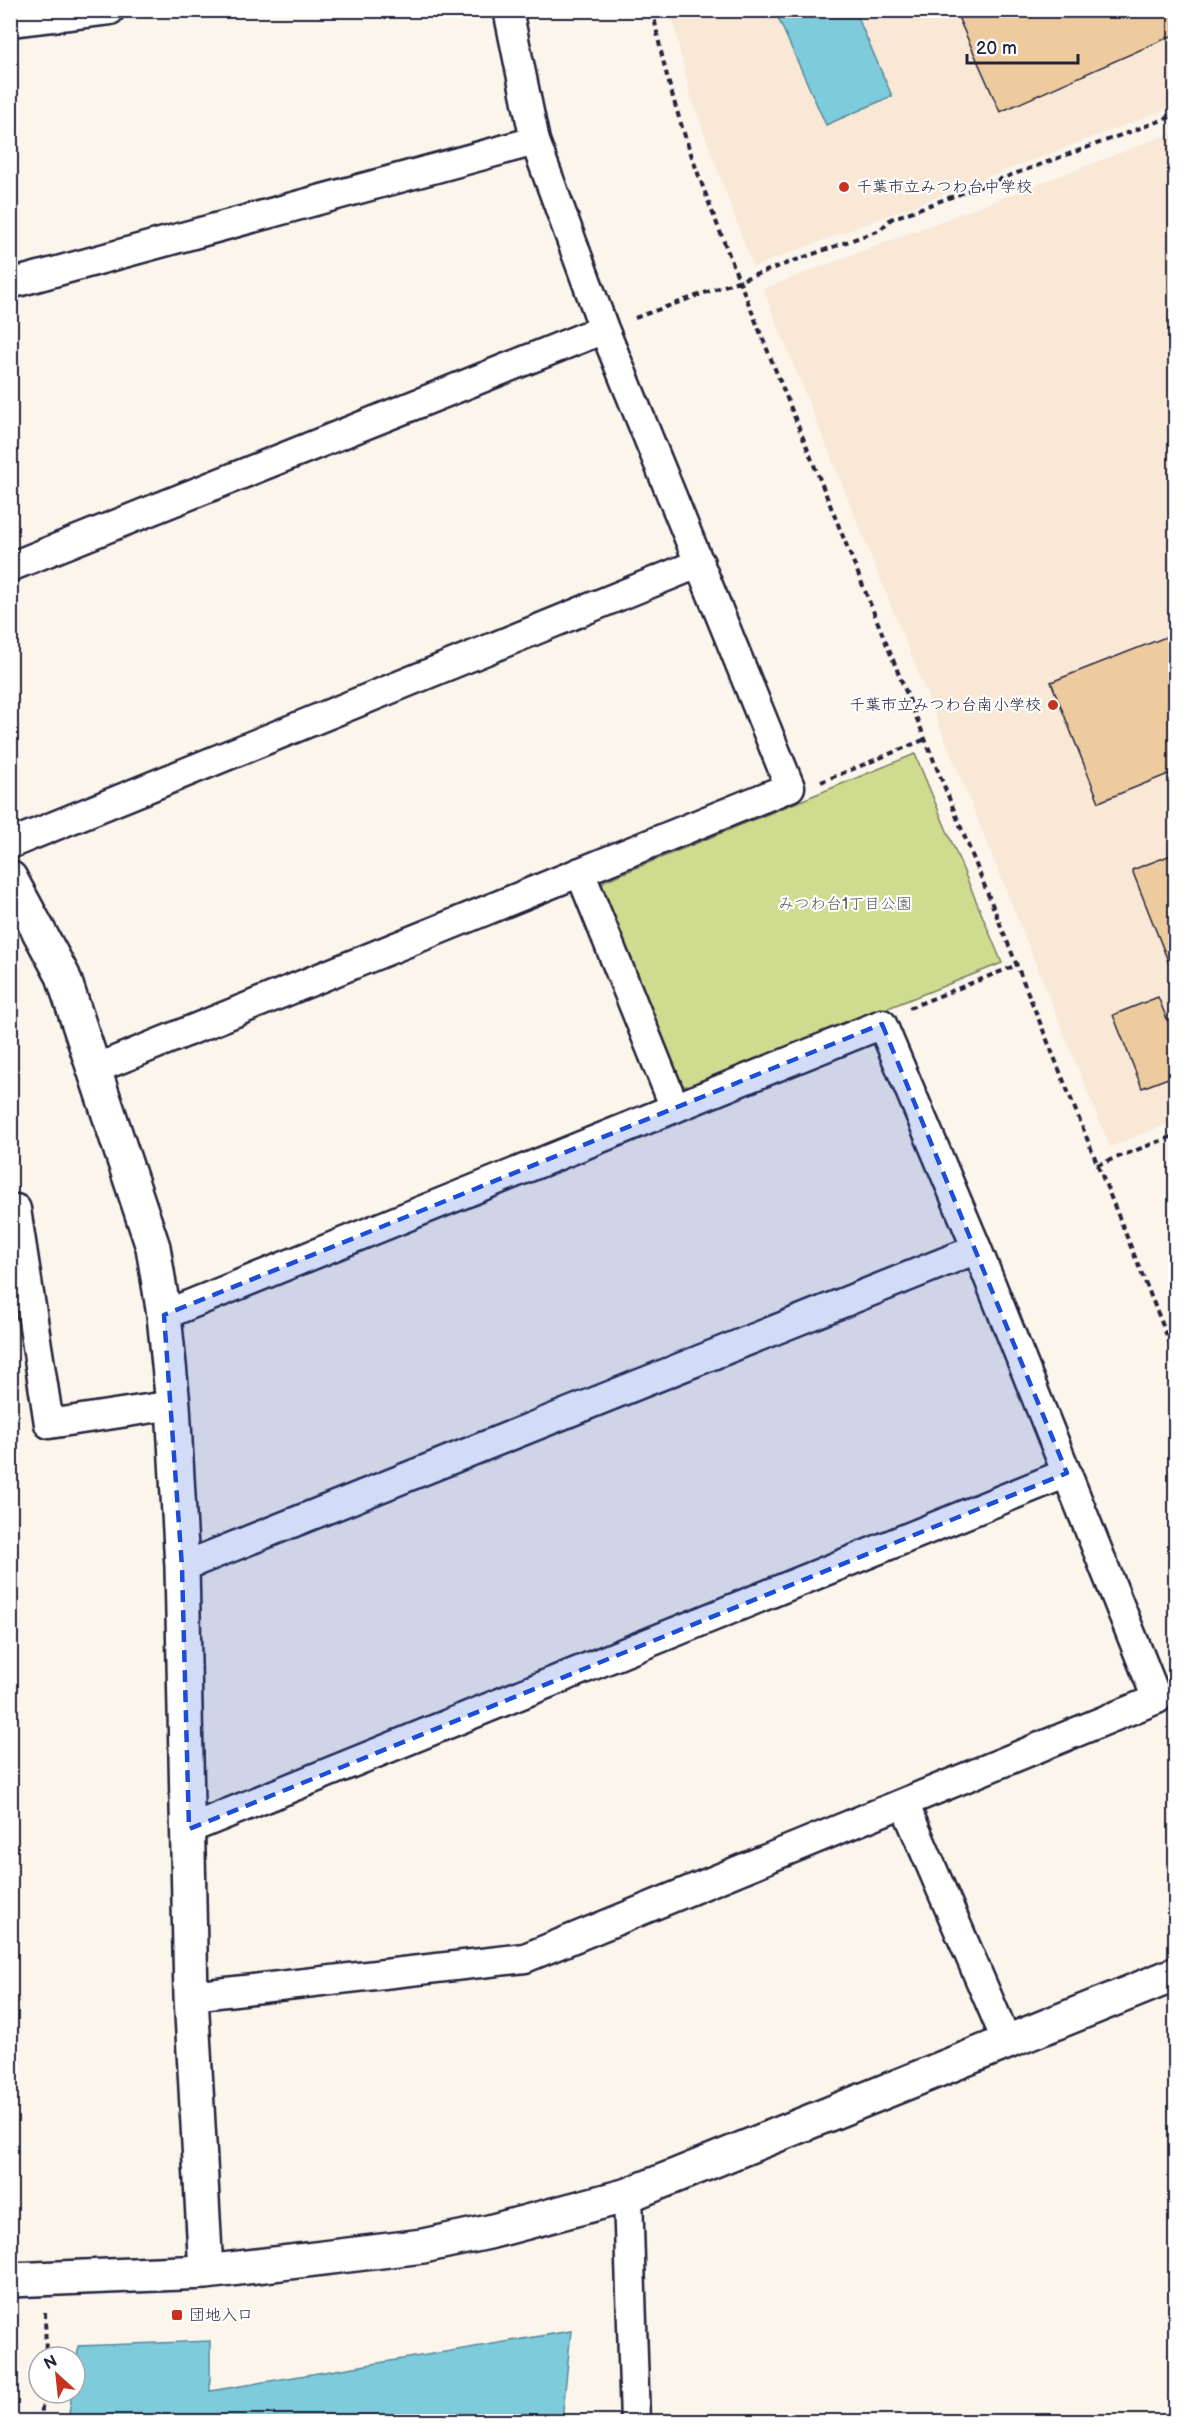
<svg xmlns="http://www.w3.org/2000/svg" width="1186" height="2432" viewBox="0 0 1186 2432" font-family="'Balsamiq Sans','Klee One',sans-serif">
  <rect width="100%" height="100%" fill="#fcf5ec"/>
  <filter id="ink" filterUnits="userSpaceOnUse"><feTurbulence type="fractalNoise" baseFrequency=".0167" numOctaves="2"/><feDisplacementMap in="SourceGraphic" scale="12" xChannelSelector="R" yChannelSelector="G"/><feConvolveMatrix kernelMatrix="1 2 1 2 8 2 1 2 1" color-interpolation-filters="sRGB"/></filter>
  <g filter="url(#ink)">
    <path fill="#f8e8d5" d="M671,11H1175V106L753,267L689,91Z
      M1175,132V1121L1110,1147L763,289Z"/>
    <path fill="#cfdb8e" stroke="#787e64" stroke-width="1.5" d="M915,754L1002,963L688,1087L673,1082L598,896L604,881Z"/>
    <path fill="#7dcbdb" stroke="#59879b" stroke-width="1.5" d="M775,11H855L892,96L826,125Z
      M571,2331L562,2421H68L72,2393H75L78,2346L210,2341V2391Z"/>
    <path fill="#eecb9f" stroke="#22223b" stroke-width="1.5" d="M955,10H1176V34L1000,112Z
      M1176,633V771L1099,802L1051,682Z
      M1176,853V964L1170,966L1132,870Z
      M1158,997L1176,1041V1075L1142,1088L1113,1015Z"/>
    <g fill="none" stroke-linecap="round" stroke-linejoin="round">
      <g stroke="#22223b" stroke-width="33">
        <path id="street" d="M10,22L110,10
          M10,284L535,141
          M10,567L604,329
          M10,844L700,563
          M580,872L675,1108
          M95,1069L790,787L604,329L535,141L508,10
          M16,1209L49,1424L173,1405
          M164,1315L882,1024L977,1249L1157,1699L525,1958L191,1996
          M182,1567L977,1249
          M904,1803L1007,2042
          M189,1829L1067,1473
          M628,2195L635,2422"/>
      </g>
      <g stroke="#22223b" stroke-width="38">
        <path id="secondary" d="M10,878L63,976L153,1247L164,1315L173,1405L182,1567L191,1996L206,2272
          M10,2280L206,2272L423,2246L489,2232L628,2195L1176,1974"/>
      </g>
      <path stroke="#22223b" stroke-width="4" stroke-dasharray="6 4.5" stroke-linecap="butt" d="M653,10C668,104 705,193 739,280L1176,1358
        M635,318L880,230L891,219L1176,115
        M821,782L926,739
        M909,1008L1017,965
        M1097,1165L1176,1135
        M45,2312L46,2357
        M41,2422L43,2393"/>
      <use href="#street" stroke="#fff" stroke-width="28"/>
      <use href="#secondary" stroke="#fff" stroke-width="33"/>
    </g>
  </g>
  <path fill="#1d4ed8" fill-opacity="0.2" stroke="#1d4ed8" stroke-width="4.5" stroke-dasharray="12 8" stroke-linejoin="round" d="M882,1024L1067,1473L189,1829L182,1567L164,1315Z"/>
  <g fill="#c8321e" stroke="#fff" stroke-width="2">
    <circle cx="844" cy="187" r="6"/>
    <circle cx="1053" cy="705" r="6"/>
    <rect x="171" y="2309" width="12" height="12" rx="3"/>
  </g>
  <g text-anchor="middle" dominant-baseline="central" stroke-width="4.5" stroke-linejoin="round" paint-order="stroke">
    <g font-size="16" fill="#22223b" stroke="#fff" text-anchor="start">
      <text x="856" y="187">千葉市立みつわ台中学校</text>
      <text x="1041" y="705" text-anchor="end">千葉市立みつわ台南小学校</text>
      <text x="189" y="2315">団地入口</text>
    </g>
    <g font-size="16" fill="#565a54" stroke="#fff">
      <text x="845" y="904">みつわ台1丁目公園</text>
    </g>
  </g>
  <rect width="1186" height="2432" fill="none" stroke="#fff" stroke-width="36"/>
  <rect x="18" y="18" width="1150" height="2396" fill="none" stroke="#22223b" stroke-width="2" filter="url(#ink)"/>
  <g transform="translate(57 2375) rotate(333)"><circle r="28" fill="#ffffff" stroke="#a7a7b1" stroke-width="1.5"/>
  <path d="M0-4.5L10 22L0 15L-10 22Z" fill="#c8321e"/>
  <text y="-9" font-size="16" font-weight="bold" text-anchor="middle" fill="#22223b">N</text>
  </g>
  <path d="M967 54v9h111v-9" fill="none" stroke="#22223b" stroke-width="3"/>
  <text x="976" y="54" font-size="18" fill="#22223b" stroke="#ffffff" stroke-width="4.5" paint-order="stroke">20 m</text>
</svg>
